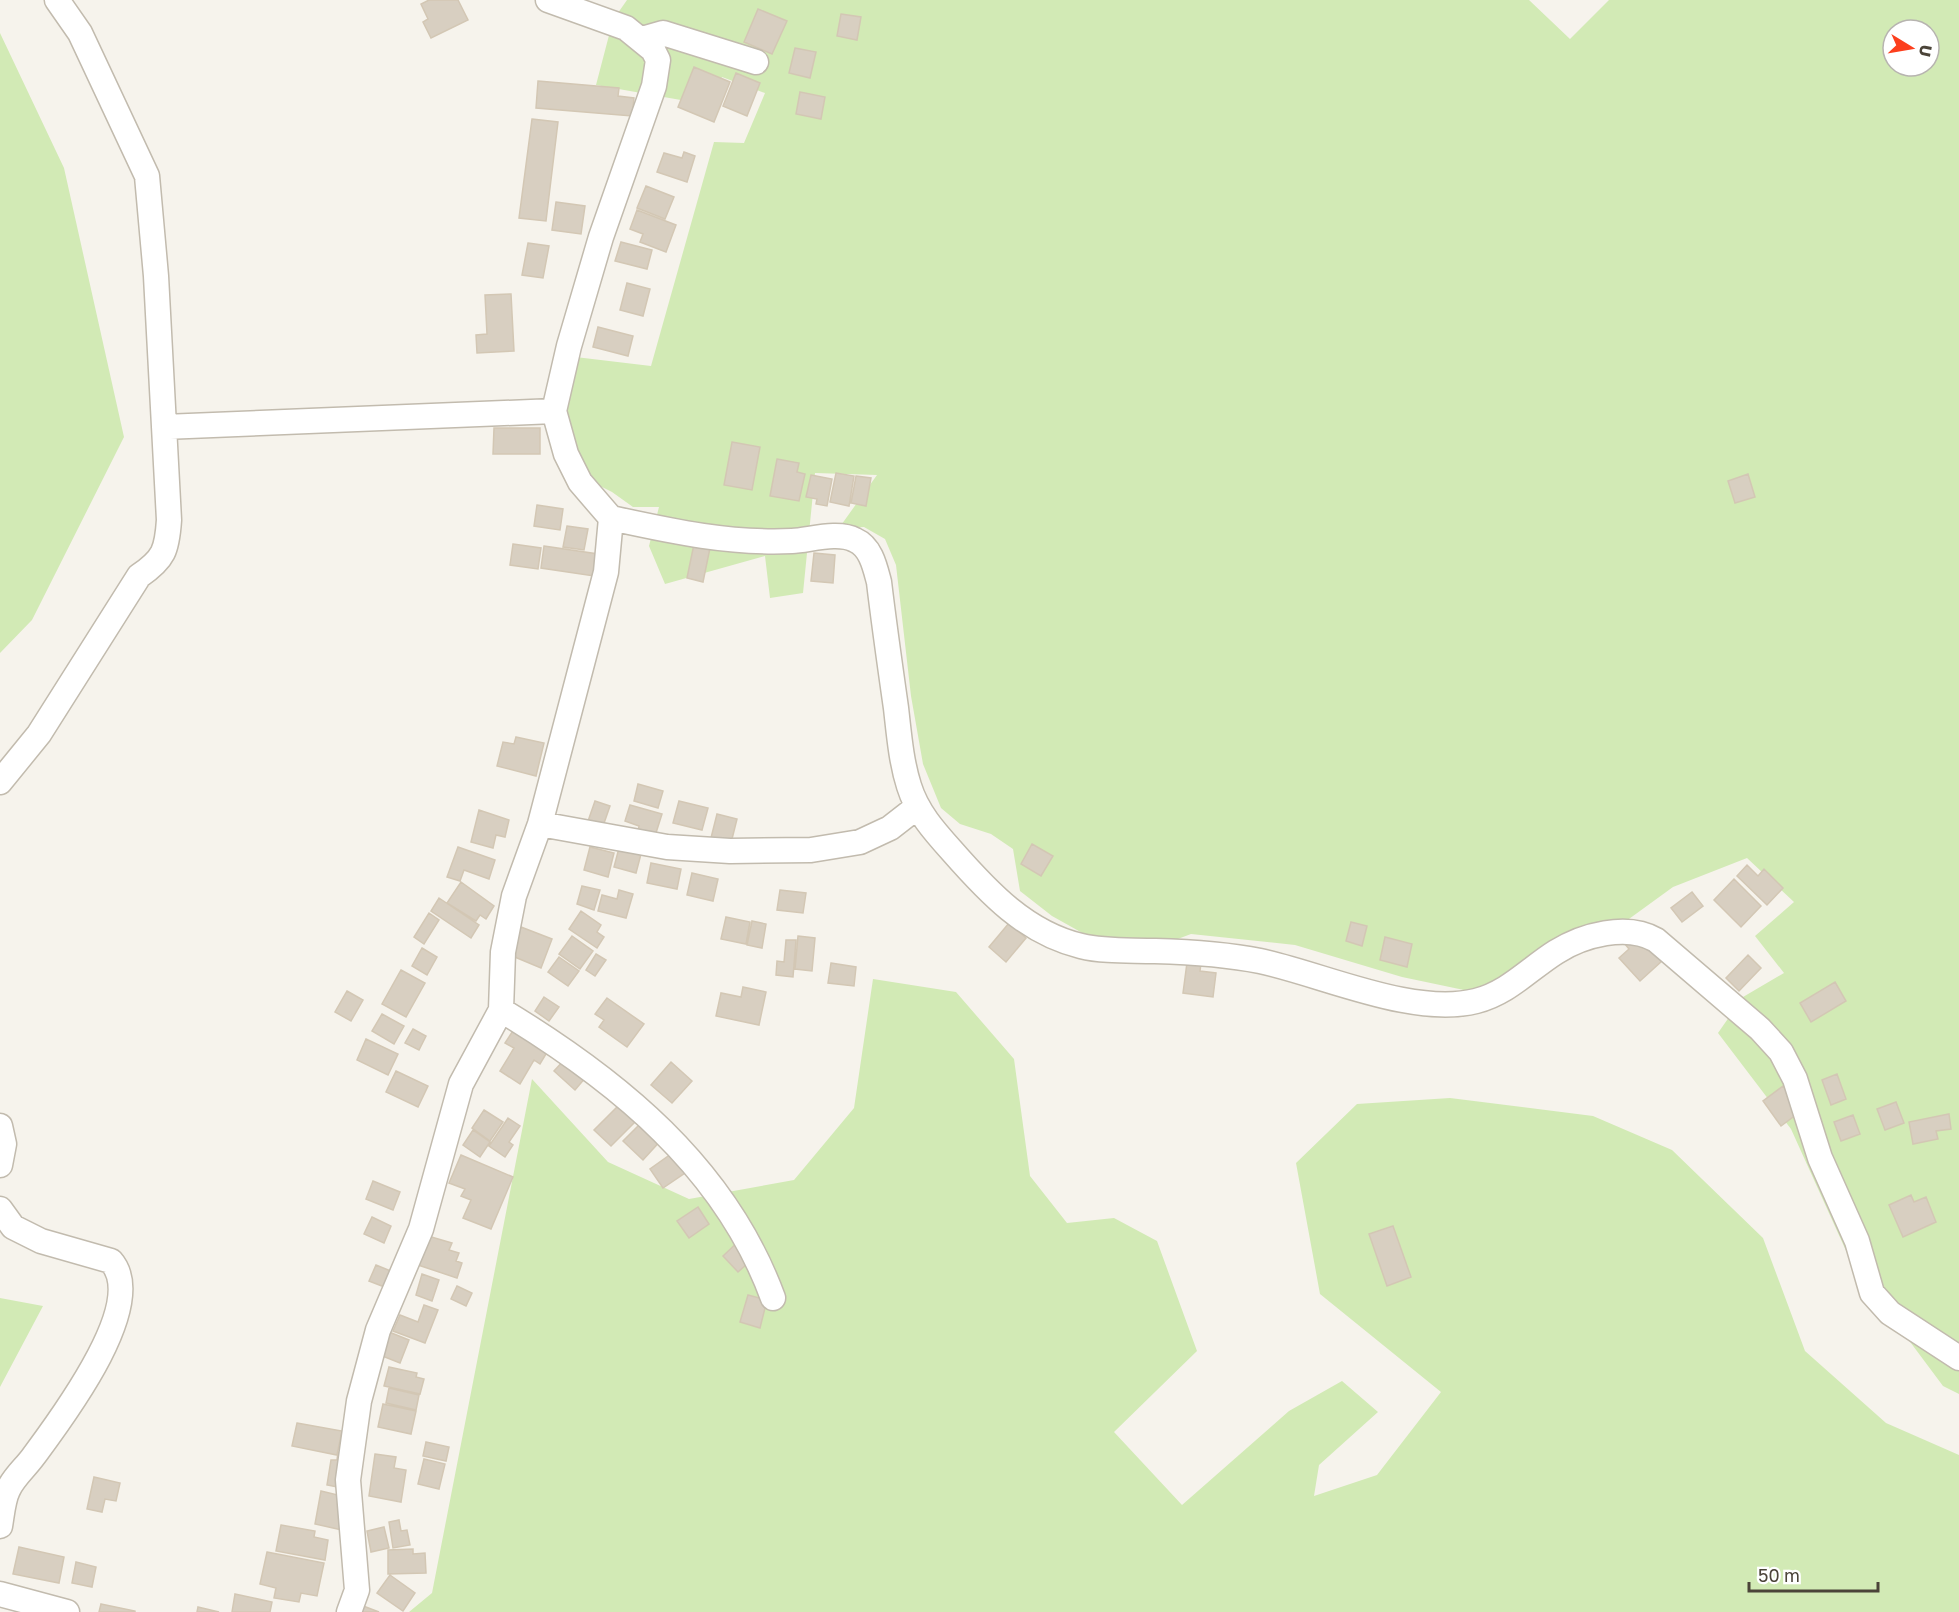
<svg xmlns="http://www.w3.org/2000/svg" width="1959" height="1612" viewBox="0 0 1959 1612" font-family="'Golos Text',sans-serif">
  <rect width="100%" height="100%" fill="#f6f3ec"/>
  <path fill="#d2eab5" fill-rule="evenodd" d="M627,0H1529L1570,39L1609,0H1959V1394L1943,1386L1852,1264L1791,1129L1718,1033L1743,997L1784,973L1755,936L1794,902L1747,858L1673,887L1622,924L1483,994L1402,977L1295,945L1191,934L1167,943L1132,948L1086,935L1052,916L1020,891L1013,849L991,834L960,824L941,808L923,764L911,696L896,565L885,539L864,527L839,528L877,475L815,473L803,593L770,598L765,556L665,584L649,546L659,507H633L612,492L594,483L566,440L568,407L561,390L567,356L651,366L714,142L744,143L765,93L722,77L709,105L596,85L613,20ZM1893,30H1929V66H1893Z
    M0,33L64,168L124,437L32,620L0,653Z
    M873,979L956,992L1014,1059L1030,1176L1067,1223L1114,1218L1157,1241L1197,1351L1114,1432L1182,1505L1289,1411L1342,1381L1378,1412L1319,1465L1314,1496L1377,1475L1441,1392L1320,1294L1296,1163L1357,1104L1450,1098L1593,1116L1672,1150L1763,1238L1805,1351L1886,1423L1959,1455V1612H409L432,1593L532,1079L608,1162L689,1199L794,1180L854,1108Z
    M0,1298L43,1306L0,1387Z"/>
  <path fill="#d8cfc1" stroke="#d3c7b4" stroke-width="1.5" d="M429,0H458L468,20L431,38L423,22L428,19L421,4Z
    M758,9L787,21L772,54L744,42Z
    M841,14L861,17L857,40L837,36Z
    M795,48L816,52L810,78L789,73Z
    M694,67L730,82L714,122L678,107Z
    M736,73L760,83L747,116L723,106Z
    M538,81L619,88L618,96L634,98L632,116L536,108Z
    M800,92L825,97L821,119L796,114Z
    M532,119L558,122L546,221L519,218Z
    M684,152L695,156L687,182L657,172L664,153L682,158Z
    M646,186L674,197L665,219L637,208Z
    M556,202L585,206L581,234L552,230Z
    M637,210L676,225L666,252L640,242L643,234L630,229Z
    M621,242L652,250L647,269L615,261Z
    M528,243L549,246L543,278L522,275Z
    M627,283L650,289L643,316L620,310Z
    M511,294L514,351L477,353L476,335L487,334L485,295Z
    M598,327L633,336L628,356L593,347Z
    M494,428H540V454H493Z
    M732,442L760,447L752,490L724,485Z
    M777,459L799,463L797,472L805,474L799,501L770,496Z
    M836,473L854,476L849,506L830,502Z
    M1748,474L1755,497L1735,503L1728,481Z
    M811,475L832,479L827,506L816,504L817,499L806,497Z
    M856,476L871,478L866,506L851,503Z
    M537,505L563,509L560,530L534,526Z
    M567,526L588,529L584,550L563,547Z
    M513,544L541,548L538,569L510,565Z
    M694,544L710,548L703,582L687,578Z
    M544,546L598,554L594,576L541,568Z
    M814,553L835,555L833,583L811,581Z
    M516,737L544,743L536,776L497,766L503,742L514,744Z
    M638,784L663,791L658,808L634,801Z
    M595,801L610,806L602,829L587,824Z
    M679,801L708,808L702,830L673,823Z
    M630,805L662,814L655,836L638,831L639,826L625,821Z
    M479,810L509,820L505,837L496,835L493,848L471,842Z
    M717,814L737,819L731,843L711,838Z
    M1032,844L1053,856L1041,876L1021,864Z
    M458,847L495,860L489,879L464,870L460,881L447,877Z
    M590,847L614,853L608,877L584,870Z
    M619,848L641,854L636,873L614,867Z
    M651,863L681,869L677,889L647,883Z
    M1747,865L1758,876L1764,869L1783,888L1767,905L1737,876Z
    M692,873L718,879L713,901L687,895Z
    M1734,879L1761,906L1741,927L1714,900Z
    M461,882L494,906L486,919L480,915L476,921L447,903Z
    M582,886L600,890L594,910L577,904Z
    M619,890L633,894L626,918L598,911L602,895L617,899Z
    M780,890L806,893L803,913L777,910Z
    M1692,892L1703,906L1682,922L1671,908Z
    M439,898L479,925L471,938L431,911Z
    M581,911L601,925L597,932L604,937L597,948L569,929Z
    M429,913L439,920L424,944L414,937Z
    M726,917L750,922L746,944L721,939Z
    M752,921L766,924L762,948L747,945Z
    M1351,922L1367,926L1362,946L1346,941Z
    M1009,923L1026,938L1006,962L989,947Z
    M521,927L552,939L541,968L510,955Z
    M1637,933L1662,961L1640,981L1619,958L1629,949L1625,944Z
    M572,936L593,951L580,969L559,954Z
    M798,936L815,938L812,971L795,969Z
    M1385,937L1412,944L1407,967L1380,960Z
    M786,940H796L793,977L776,975L777,961L784,962Z
    M422,948L437,957L427,975L412,966Z
    M596,954L606,960L595,976L586,970Z
    M1188,955L1202,956L1200,971L1216,973L1213,997L1183,993Z
    M1748,955L1761,968L1739,991L1726,978Z
    M559,957L579,971L568,986L548,972Z
    M831,963L856,967L854,986L828,983Z
    M401,970L425,983L406,1017L382,1004Z
    M1835,982L1846,1001L1811,1022L1800,1003Z
    M743,987L766,992L759,1025L716,1016L721,993L741,997Z
    M347,991L363,1000L351,1021L335,1012Z
    M544,997L559,1007L549,1021L535,1011Z
    M607,998L644,1024L627,1047L599,1027L604,1020L595,1014Z
    M382,1014L404,1026L394,1044L372,1031Z
    M518,1023L552,1044L540,1064L534,1060L520,1084L500,1071L514,1048L505,1043Z
    M413,1029L426,1036L419,1050L405,1043Z
    M366,1039L398,1054L388,1075L357,1060Z
    M565,1059L586,1077L575,1090L554,1071Z
    M671,1062L692,1081L672,1103L651,1085Z
    M396,1071L428,1086L418,1107L386,1092Z
    M1837,1074L1846,1099L1831,1105L1822,1080Z
    M1783,1086L1801,1111L1781,1126L1763,1101Z
    M623,1101L640,1117L611,1146L594,1130Z
    M1896,1102L1904,1123L1885,1130L1877,1109Z
    M484,1110L503,1122L490,1141L472,1128Z
    M1949,1114L1951,1129L1936,1131L1938,1139L1913,1144L1909,1122Z
    M1853,1115L1860,1134L1841,1141L1834,1122Z
    M508,1118L520,1126L509,1142L513,1145L505,1157L489,1146Z
    M644,1120L663,1138L643,1160L623,1141Z
    M473,1130L490,1142L480,1157L463,1145Z
    M671,1154L685,1173L663,1188L650,1169Z
    M461,1155L513,1177L491,1229L463,1218L471,1200L461,1196L465,1189L449,1183Z
    M373,1181L400,1192L393,1210L366,1199Z
    M1911,1195L1914,1202L1926,1197L1936,1222L1903,1237L1889,1205Z
    M698,1207L709,1224L689,1238L677,1221Z
    M372,1217L391,1226L384,1243L364,1234Z
    M1393,1226L1411,1277L1387,1286L1369,1234Z
    M428,1236L452,1243L449,1250L459,1253L456,1261L462,1263L457,1278L418,1265Z
    M741,1239L756,1256L738,1272L723,1256Z
    M376,1265L393,1272L387,1288L369,1281Z
    M422,1274L439,1280L432,1301L416,1295Z
    M457,1286L472,1293L466,1306L451,1299Z
    M748,1295L767,1300L760,1328L740,1322Z
    M424,1305L438,1310L425,1343L393,1331L400,1315L418,1322Z
    M389,1332L409,1340L400,1363L380,1355Z
    M389,1367L417,1373L416,1377L424,1379L420,1394L384,1386Z
    M389,1388L419,1395L416,1410L386,1403Z
    M383,1404L416,1411L411,1434L378,1427Z
    M297,1423L342,1431L337,1455L292,1446Z
    M426,1442L449,1447L446,1461L423,1456Z
    M338,1452L348,1453L343,1488L327,1485L331,1460H337Z
    M375,1454L396,1457L394,1468L406,1470L401,1502L369,1496Z
    M424,1459L445,1464L439,1489L418,1484Z
    M94,1477L120,1483L116,1501L105,1499L102,1512L87,1509Z
    M321,1491L342,1496V1530L315,1524Z
    M399,1520L401,1531L407,1530L410,1545L393,1548L389,1522Z
    M281,1525L315,1531L314,1537L328,1540L325,1560L276,1551Z
    M384,1527L389,1548L371,1552L367,1531Z
    M19,1547L64,1557L59,1583L13,1574Z
    M413,1549V1554L425,1553L426,1573L388,1574V1550Z
    M267,1552L324,1563L317,1596L301,1593L299,1602L274,1598L276,1588L260,1584Z
    M76,1562L96,1567L92,1587L72,1583Z
    M390,1575L415,1593L403,1611L377,1593Z
    M235,1594L272,1602L270,1612H232Z
    M101,1604L135,1611V1612H99Z
    M358,1604L379,1612H355Z
    M198,1607L219,1612H197Z"/>
  <g fill="none" stroke-linecap="round" stroke-linejoin="round">
    <g stroke="#c2bbae" stroke-width="27">
      <path id="minor" d="M642,39L663,33L756,62
        M164,427L554,411
        M611,518C671,531 729,544 792,541C810,540 838,531 855,540C871,547 875,567 879,582C884,624 890,666 896,708C899,734 901,761 909,786C917,812 934,831 952,851C988,892 1026,933 1081,946C1105,952 1131,950 1155,951C1190,952 1225,954 1260,961C1322,974 1413,1017 1476,1001C1508,993 1529,969 1556,952C1583,935 1627,923 1656,940L1760,1029L1781,1052L1795,1079L1820,1158L1857,1241L1872,1293L1890,1313L1959,1358
        M0,782L39,734L139,576C164,559 167,550 169,520L156,276L147,176L80,33L57,0
        M540,824L667,847L730,851L811,850L860,842L890,828L917,807
        M501,1010C617,1080 725,1167 773,1298
        M0,1126L4,1144L0,1165
        M0,1209L13,1227L41,1241L111,1261C149,1304 61,1419 33,1457C25,1468 13,1478 8,1490C3,1500 2,1515 0,1526
        M0,1594L67,1612
        M349,1612L357,1590L348,1480L359,1401L378,1330L421,1229L461,1084L501,1010L503,952L514,896L540,824L606,572L611,518L580,482L566,454L554,411L569,346L601,237L654,86L658,60L653,50L626,28L548,0"/>
    </g>
    <use href="#minor" stroke="#fff" stroke-width="24"/>
  </g>
  <g transform="translate(1911 48) rotate(101)"><circle r="28" fill="#ffffff" stroke="#b7b4b0" stroke-width="1.5"/>
  <path d="M0-4.5L10 22L0 15L-10 22Z" fill="#fc3f1d"/>
  <text y="-9" font-size="16" font-weight="bold" text-anchor="middle" fill="#4b4439">U</text>
  </g>
  <path d="M1749 1582v9h129v-9" fill="none" stroke="#4b4439" stroke-width="3"/>
  <text x="1758" y="1582" font-size="18" fill="#4b4439" stroke="#ffffff" stroke-width="4.5" paint-order="stroke">50 m</text>
</svg>
